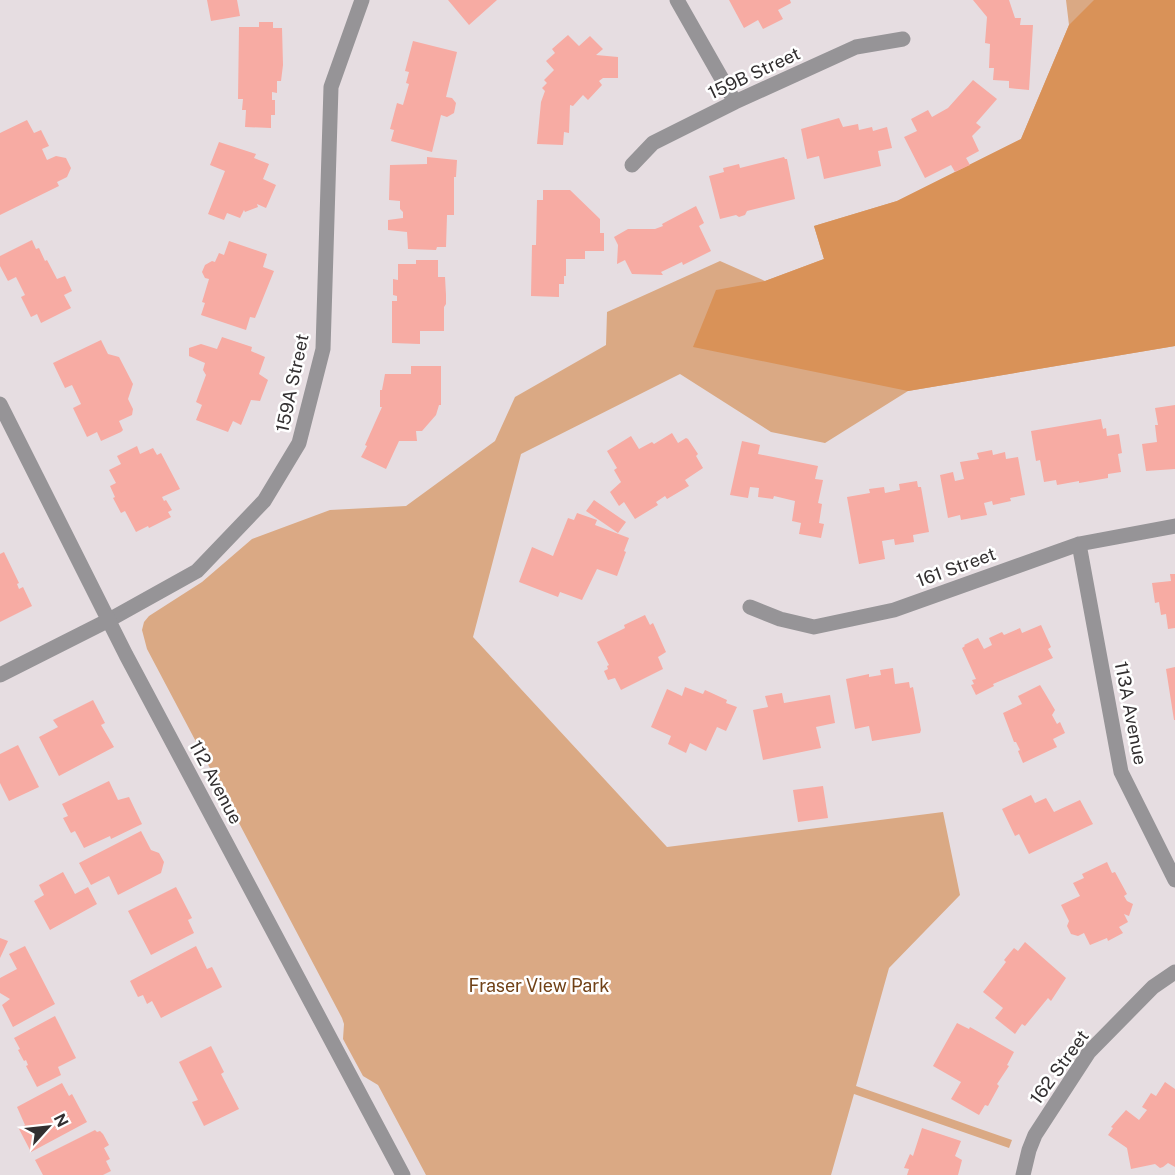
<svg xmlns="http://www.w3.org/2000/svg" width="1175" height="1175" viewBox="0 0 1175 1175" font-family="'Public Sans',sans-serif">
  <rect width="100%" height="100%" fill="#e6dde1"/>
  <path fill="#daa984" d="M1066,0H1175V346L908,391L825,443L771,432L680,374L521,454L473,637L667,847L943,812L960,895L889,968L856,1086L1012,1140L1009,1148L854,1094L831,1175H426L378,1085L363,1076L343,1039L344,1024L342,1018L147,649L142,630L144,622L149,616L202,582L252,539L330,510L406,506L495,441L515,397L606,345L607,312L720,261L765,281L824,259L814,226L897,201L1021,139L1069,25Z"/>
  <path fill="#d99258" d="M1094,0H1175V346L908,391L693,347L716,290L765,281L824,259L814,226L897,201L1021,139L1069,25Z"/>
  <path fill="#f7aba3" d="M207,0H237L240,16L211,21Z
    M448,0H497L469,25Z
    M729,0H790L791,3L778,10L783,19L763,29L758,20L744,28Z
    M973,0H1009L1015,18H1021L1020,25H1033L1029,90L1009,88V81L993,80L994,68H989L990,44L985,43L987,17Z
    M259,22H273V28H282L283,65L281,81H277V93L272,92V100H275V115H271V128L245,127L246,110H242L243,99H238L239,27H259Z
    M568,35L579,46L590,36L603,49L596,55L618,57V78H603L599,81L602,85L588,100L583,95L573,106L570,105L569,133L564,132L563,145L537,144L541,102L545,91L542,88L547,83L544,80L554,70L546,61L555,53L552,49Z
    M413,41L457,52L446,97L452,98L456,103L454,113L447,117L441,115L432,152L391,141L394,130L390,129L397,103L403,105L409,84L406,83L409,72L405,71Z
    M973,80L997,99L976,123L981,127L972,136L979,151L966,158L970,165L955,172L951,165L925,178L904,137L917,131L911,119L928,110L932,117L948,108Z
    M839,118L843,127L858,124L859,130L872,127L873,131L887,127L892,148L878,151L881,166L824,179L819,156L807,159L801,129Z
    M27,120L34,133L41,130L49,146L42,149L47,160L56,156L66,158L71,168L67,177L57,182L59,186L0,215V133Z
    M219,142L256,154L254,158L269,164L263,179L276,185L266,208L257,204L258,207L245,212L244,210L240,218L227,213L224,220L208,214L225,171L210,165Z
    M427,157L457,160L456,177H454V215H447L446,247H437L436,250L408,249L407,232L388,230V220L403,218V212L400,209V201L389,200L390,165L427,164Z
    M784,157L785,159H787L795,199L747,211L745,215L739,217L736,215L720,219L709,176L724,172L723,168L739,164L740,168Z
    M543,190H570L600,219V233H604V251H585V259H566V276H564V284H559V297L531,296L532,245H536L537,200H543Z
    M696,206L704,223L699,226L711,251L683,265L682,262L661,272L663,275L632,274L625,260L617,264L618,245L614,237L628,229H655L663,226L662,224Z
    M32,240L36,249L39,248L45,261L47,260L57,279L65,276L72,291L64,295L71,308L41,323L37,314L31,317L21,297L25,295L16,277L8,281L0,266V256Z
    M229,241L267,254L263,267L274,271L255,318L250,317L246,330L201,315L205,303L202,302L209,279L205,278L202,272L205,265L212,261L215,262L219,253L224,255Z
    M416,260H438V277H445L446,295V304L444,307V331H420V344L392,343V301H397V296L393,295V279L398,280V264H416Z
    M222,337L252,347L251,351L265,357L259,374L268,380L260,401L251,400L241,425L233,421L228,432L196,420L202,405L196,402L206,375L203,370L205,363L189,356V348L201,344L217,349Z
    M101,340L108,354L119,357L133,384L128,399L133,409L132,415L119,421L123,430L121,432L101,441L97,432L87,437L73,408L81,404L72,385L65,388L53,363Z
    M411,366H441V405H439L436,415L422,431H416L417,441H399L386,469L361,457L367,446L365,445L382,407H380V390H382L385,374H411Z
    M1175,405V469L1146,471L1142,444L1157,442L1155,425H1158L1155,408Z
    M1101,419L1103,429L1106,428L1107,436L1119,434L1122,453L1118,454L1121,472L1108,474V478L1079,483V481L1057,485L1056,480L1044,482L1040,460L1036,461L1031,431Z
    M672,433L678,443L686,438L688,439L698,454L696,456L703,468L685,480L689,486L667,499L665,496L656,502L658,505L635,519L624,502L619,506L610,492L621,482L614,470L617,468L607,451L631,436L639,449L652,442L654,444Z
    M742,441L760,445L758,454L818,466L815,479L823,480L818,503L822,504L819,523L824,524L821,538L799,534L801,523L792,521L795,501L774,496L773,499L758,497L759,488L750,487L748,498L730,495Z
    M137,446L140,454L153,448L157,455L161,453L180,489L162,497L164,501L166,500L172,510L168,512L171,517L149,528L148,526L136,532L125,511L121,513L113,498L115,497L110,486L116,483L109,470L121,464L117,456Z
    M992,450L993,455L1005,452L1006,459L1018,457L1025,495L1010,498L1011,501L993,505L992,501L984,503L987,515L961,520L960,515L948,518L940,475L953,472L955,481L964,479L960,462L979,459L977,453Z
    M917,481L918,487H921L929,532L913,535L914,542L895,545L894,539L882,541L885,559L859,564L847,497L870,493L869,489L884,487L885,493L900,490L899,484Z
    M594,500L626,522L618,533L586,511Z
    M577,513L597,520L595,525L629,538L624,551L626,552L617,576L597,569L582,600L560,592L558,597L519,582L532,547L553,556L568,518L574,520Z
    M4,552L19,583L17,584L19,589L23,587L32,606L0,622V554Z
    M1170,574H1175V628L1168,629L1166,614L1161,615L1159,602L1155,603L1152,583L1171,581Z
    M645,615L650,625L653,623L666,652L658,657L663,669L621,690L615,678L608,680L604,671L608,669L607,666L609,665L597,642L625,628L624,625Z
    M1041,625L1051,647L1048,649L1053,658L993,684L994,686L976,695L971,685L974,684L972,680L976,679L962,648L965,646L964,645L978,638L984,649L992,645L989,638L1002,632L1004,635L1020,628L1022,633Z
    M1175,667V720H1174L1166,669Z
    M893,668L895,684L909,682L910,688L913,687L921,730L920,733L872,741L869,726L855,729L846,679L869,674V677L881,675L880,670Z
    M1040,685L1055,710L1052,715L1057,724L1060,722L1065,733L1053,739L1057,747L1023,763L1018,751L1020,750L1016,742H1014L1003,713L1022,704L1018,696Z
    M685,687L703,694L705,690L727,700L726,703L737,707L726,731L717,727L706,751L690,743L686,753L668,744L671,736L651,727L667,689L682,696Z
    M782,693L784,703L830,695L835,723L816,727L821,748L763,760L753,710L768,707L765,696Z
    M93,700L105,723L101,725L114,747L59,776L39,737L58,727L53,720Z
    M18,745L39,787L9,801L0,783V754Z
    M109,781L118,800L129,797L142,824L111,839L110,836L84,848L75,831L71,833L63,818L68,816L62,804Z
    M823,786L828,818L798,822L793,790Z
    M1031,795L1035,803L1046,798L1054,812L1080,800L1093,824L1029,854L1019,834L1015,836L1002,809Z
    M141,831L151,850L159,853L164,862L161,873L118,895L109,876L91,885L79,863Z
    M1107,862L1112,873L1115,872L1127,894L1124,896L1127,901L1133,904L1129,916L1124,914L1128,922L1119,927L1123,933L1108,941L1107,938L1090,945L1084,933L1078,936L1071,934L1067,926L1069,921L1061,905L1080,896L1073,883L1084,878L1082,874Z
    M63,872L75,894L88,887L97,904L50,930L34,901L44,895L39,885Z
    M176,887L192,918L188,920L194,933L151,955L128,911Z
    M0,938L8,941L0,958Z
    M1025,942L1066,978L1051,1001L1048,998L1025,1026L1022,1024L1015,1034L995,1018L1003,1008L983,992L1006,962L1004,960L1014,948L1018,951Z
    M25,946L55,1004L13,1027L2,1005L10,999L0,993V978L17,969L9,954Z
    M196,946L207,969L212,967L222,987L161,1018L152,1001L147,1004L143,995L138,997L130,981Z
    M55,1016L76,1058L58,1067L61,1075L37,1087L26,1066L28,1065L26,1060L24,1061L18,1050L20,1049L14,1038Z
    M957,1023L969,1029L970,1027L1014,1052L1007,1065L1009,1066L997,1084L999,1086L988,1106L985,1105L979,1115L951,1099L961,1082L933,1066Z
    M211,1046L224,1072L221,1074L239,1109L204,1126L192,1102L198,1100L179,1062Z
    M1165,1082L1175,1089V1167L1168,1163L1163,1167L1160,1168L1155,1164L1131,1169L1127,1148L1108,1135L1113,1128L1111,1127L1126,1110L1139,1120L1147,1110L1142,1107L1151,1093L1156,1096Z
    M62,1083L69,1096L72,1094L87,1122L31,1152L19,1129L25,1125L17,1107Z
    M922,1128L961,1141L955,1156L962,1160L958,1175H907L909,1169L904,1168L910,1154L913,1156Z
    M95,1130L97,1132L100,1131L103,1134L109,1145L104,1148L110,1159L106,1161L111,1171L103,1175H43L35,1160Z"/>
  <g fill="none" stroke-linecap="round" stroke-linejoin="round">
    <path stroke="#969497" stroke-width="15" d="M677,0L735,102
      M632,165L653,143L735,102L856,47L903,39
      M1079,544L1121,772L1175,880
      M750,607L780,619L814,627L894,610L1079,544L1175,526
      M109,620L197,571L264,501L299,443L323,349L331,87L362,0
      M1023,1175L1029,1150L1035,1135L1089,1052L1153,987L1175,972"/>
    <path stroke="#969497" stroke-width="15" d="M0,404L126,655L403,1175
      M0,675L109,620"/>
  </g>
  <g text-anchor="middle" dominant-baseline="central" stroke-width="5" stroke-linejoin="round" paint-order="stroke">
    <g font-size="18" fill="#322f30" stroke="#fff">
      <text transform="translate(754 73) rotate(-25)">159B Street</text>
      <text transform="translate(292 383) rotate(-78)">159A Street</text>
      <text transform="translate(956 567) rotate(-20)">161 Street</text>
      <text transform="translate(1131 713) rotate(79)">113A Avenue</text>
      <text transform="translate(216 782) rotate(62)">112 Avenue</text>
      <text transform="translate(1059 1067) rotate(-54)">162 Street</text>
    </g>
    <g font-size="18" fill="#704116" stroke="#fff">
      <text x="539" y="985">Fraser View Park</text>
    </g>
  </g>
  <g transform="translate(48 1127) rotate(63)" stroke="#ffffff" stroke-width="4.5" paint-order="stroke">
  <path d="M0-4.5L10 22L0 15L-10 22Z" fill="#322f30"/>
  <text y="-9" font-size="16" font-weight="bold" text-anchor="middle" fill="#322f30">N</text>
  </g>
</svg>
